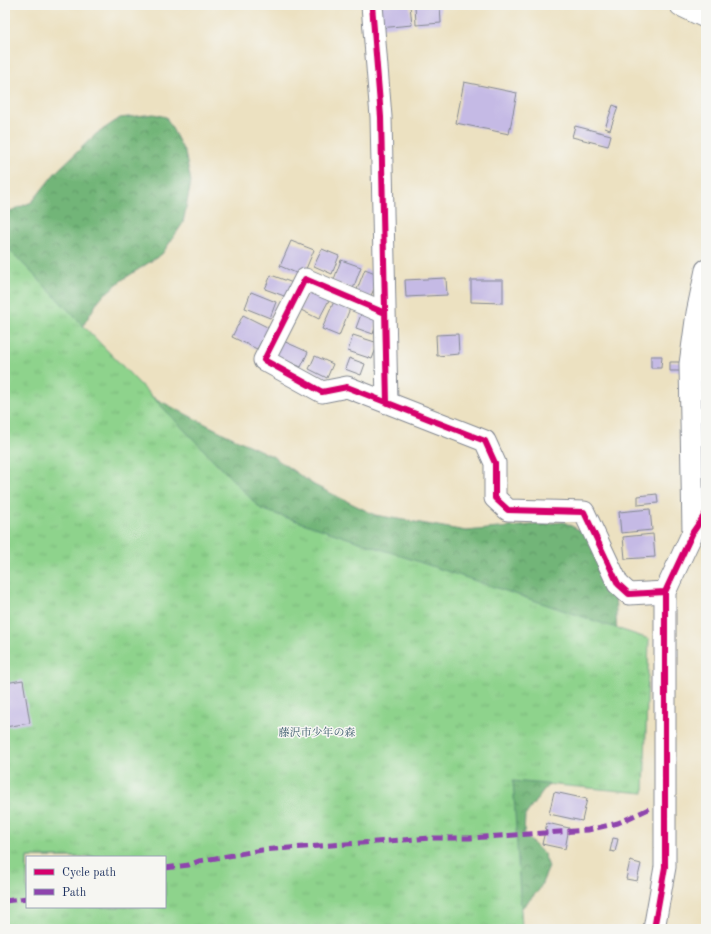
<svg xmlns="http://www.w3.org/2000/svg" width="711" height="934" viewBox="0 0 711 934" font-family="'Old Standard TT','Noto Serif JP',serif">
  <defs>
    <pattern id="forest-crowns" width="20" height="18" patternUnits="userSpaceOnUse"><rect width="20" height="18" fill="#72b578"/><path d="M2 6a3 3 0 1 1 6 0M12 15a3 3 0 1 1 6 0" fill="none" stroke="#5d9466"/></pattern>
    <pattern id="park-tufts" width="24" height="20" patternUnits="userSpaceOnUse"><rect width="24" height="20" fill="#8ed38c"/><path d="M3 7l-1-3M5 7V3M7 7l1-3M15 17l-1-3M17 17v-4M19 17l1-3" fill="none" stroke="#7ab57b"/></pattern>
  </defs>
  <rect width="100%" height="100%" fill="#f6f6f2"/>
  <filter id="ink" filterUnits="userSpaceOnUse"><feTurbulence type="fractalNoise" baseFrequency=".025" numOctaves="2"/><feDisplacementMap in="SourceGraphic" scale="8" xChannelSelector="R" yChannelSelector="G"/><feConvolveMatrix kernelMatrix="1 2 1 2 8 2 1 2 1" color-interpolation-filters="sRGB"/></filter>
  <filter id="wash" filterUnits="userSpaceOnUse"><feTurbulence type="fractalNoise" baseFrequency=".012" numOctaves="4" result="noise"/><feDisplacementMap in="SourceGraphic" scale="16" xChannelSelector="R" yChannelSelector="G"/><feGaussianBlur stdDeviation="0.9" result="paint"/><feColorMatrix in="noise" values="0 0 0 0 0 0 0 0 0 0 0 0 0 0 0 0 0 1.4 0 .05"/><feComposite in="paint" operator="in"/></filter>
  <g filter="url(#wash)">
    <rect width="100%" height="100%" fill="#ece1c1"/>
    <path fill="url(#forest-crowns)" stroke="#46726b" fill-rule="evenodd" d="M154,114L166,117L185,153L191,182L183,223L162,254L122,280L100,298L84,324L82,335L111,376L225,434L272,456L314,485L375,515L466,531L564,522L598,540L615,589L618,662L557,775L542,792L525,816L524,834L544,854L549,867L539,890L502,929H5V213L32,202L55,173L96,134L120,118ZM27,857H165V907H27Z"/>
    <path fill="url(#park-tufts)" stroke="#548175" fill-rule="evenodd" d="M5,245L261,509L649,639L644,793L513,781L522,927L516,929H5ZM27,857H165V907H27Z"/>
    <g id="blocks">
      <path fill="#c5bae5" d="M377,5H410L412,25L379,28Z
        M415,5H440L441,23L416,25Z
        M464,82L517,93L509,134L456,123Z
        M613,105L618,107L610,130L605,128Z
        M575,126L611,135L608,146L572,137Z
        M291,241L314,250L303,276L280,266Z
        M322,249L339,256L332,274L314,266Z
        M341,260L361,267L353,289L333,282Z
        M365,269L380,275L370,298L356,292Z
        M271,275L293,283L287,297L265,289Z
        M446,278L447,295L406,297L405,280Z
        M471,280H503V303L471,302Z
        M309,290L329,300L319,319L299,309Z
        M251,292L276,302L270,318L245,308Z
        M335,299L351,306L339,336L322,329Z
        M363,309L379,315L373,334L356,328Z
        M243,315L269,328L257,349L232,337Z
        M458,334L459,354L437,356L436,335Z
        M353,335L378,343L372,359L348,351Z
        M281,340L308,352L301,367L274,355Z
        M315,356L333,364L327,378L309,369Z
        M651,356H662L661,368H651Z
        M349,358L365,364L361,375L345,369Z
        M670,362H682V371H670Z
        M657,494L658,503L638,505V496Z
        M650,509L652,530L621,533L619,512Z
        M653,534L655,557L625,559L623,537Z
        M23,680L30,723L5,727V683Z
        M554,792L587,799L582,821L549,814Z
        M547,823L569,828L565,849L542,844Z
        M613,838L618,839L615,852L610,851Z
        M630,861L641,864L637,881L626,879Z"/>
    </g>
  </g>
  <g filter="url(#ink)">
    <use href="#blocks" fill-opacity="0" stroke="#848890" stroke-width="1"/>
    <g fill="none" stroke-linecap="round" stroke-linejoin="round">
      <g stroke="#848890" stroke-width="23">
        <path id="street" d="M372,5L381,117L387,403
          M385,313L305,279L264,360L322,392L347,387L485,441L495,463V498L508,510L584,512L618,584L629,594L665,592
          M693,532L690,364L697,313L706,270
          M654,929L665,867V592L693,532L706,513"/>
      </g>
      <g stroke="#848890" stroke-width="24">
        <path id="primary" d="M681,5L706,17"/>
      </g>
      <use href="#street" stroke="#fff" stroke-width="21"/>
      <use href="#primary" stroke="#fff" stroke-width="22"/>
      <path stroke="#8e44ad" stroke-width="5" stroke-dasharray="10 5" stroke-linecap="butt" d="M165,868L189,865L199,861L262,850L431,838H470L588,830L618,823L653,807
        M5,901L27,898"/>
      <g stroke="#f6f6f2" stroke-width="8">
        <path id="cycleway" d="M372,5L381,117L387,403
          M385,313L305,279L264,360L322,392L347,387L485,441L495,463V498L508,510L584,512L618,584L629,594L665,592
          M654,929L665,867V592L693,532L706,513"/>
      </g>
      <use href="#cycleway" stroke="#d6006c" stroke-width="6"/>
    </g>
  </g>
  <g text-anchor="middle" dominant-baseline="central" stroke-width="3" stroke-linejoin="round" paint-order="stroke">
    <g font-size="11" fill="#38586a" stroke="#f6f6f2">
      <text x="317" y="733">藤沢市少年の森</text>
    </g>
  </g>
  <rect width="711" height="934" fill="none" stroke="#f6f6f2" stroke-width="20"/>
  <rect x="26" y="856" width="140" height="52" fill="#f6f6f2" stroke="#9ea6b7"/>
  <rect x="34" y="869" width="20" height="6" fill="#d6006c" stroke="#9ea6b7"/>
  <text x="62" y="876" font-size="12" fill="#1b2f5e">Cycle path</text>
  <rect x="34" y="889" width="20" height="6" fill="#8e44ad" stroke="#9ea6b7"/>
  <text x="62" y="896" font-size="12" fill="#1b2f5e">Path</text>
</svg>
